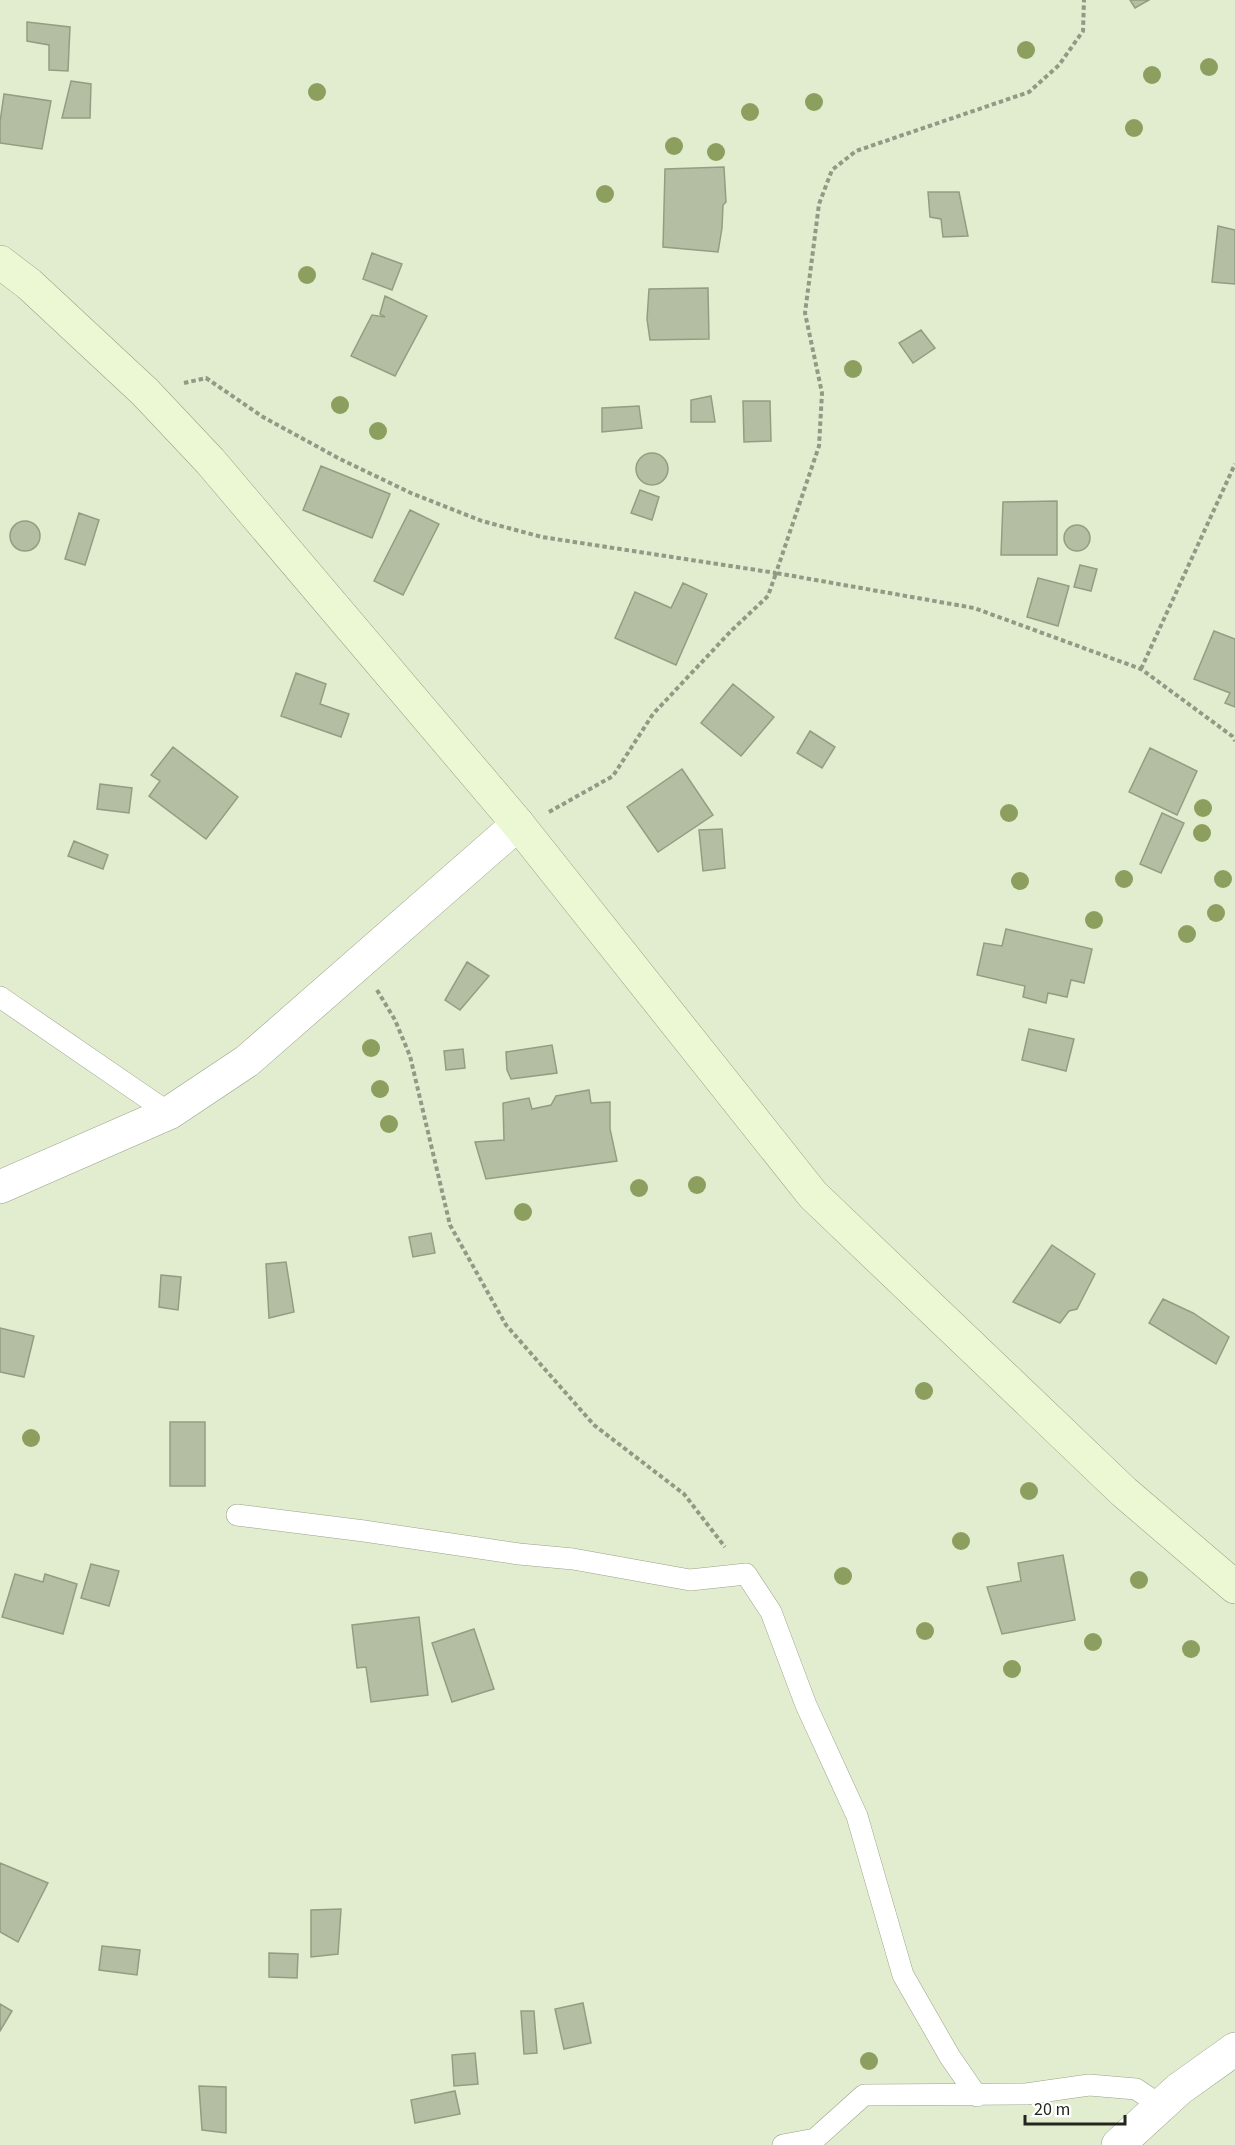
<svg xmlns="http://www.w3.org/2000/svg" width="1235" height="2145" viewBox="0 0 1235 2145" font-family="'Source Sans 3',sans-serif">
  <rect width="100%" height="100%" fill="#e2edd0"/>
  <path fill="#b4bea3" stroke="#939d82" stroke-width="1.5" d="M1130,0H1149L1135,8Z
    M27,22L70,27L68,71L49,70V45L27,41Z
    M71,81L91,84L90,118H62Z
    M4,94L51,101L42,149L0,143V122Z
    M724,167L726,202L723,205L722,228L718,252L663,247L665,169Z
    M928,192H959L968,236L943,237L941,219L930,217Z
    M1218,226L1235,230V284L1212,282Z
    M372,253L402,264L392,290L363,279Z
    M708,288L709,339L650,340L647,319L649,289Z
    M385,296L427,316L395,376L351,356L372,315L385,317L380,314Z
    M921,330L935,348L913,363L899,343Z
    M711,396L715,422H691V400Z
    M743,401H770L771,441L744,442Z
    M639,406L642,428L602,432V408Z
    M636 469a16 16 0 1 1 32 0a16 16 0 1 1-32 0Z
    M321,466L390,494L372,538L303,510Z
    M640,490L659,497L652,520L631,513Z
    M1057,501V555H1001L1003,502Z
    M410,510L439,524L403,595L374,581Z
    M79,513L99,520L85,565L65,559Z
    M10 536a15 15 0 1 1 30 0a15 15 0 1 1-30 0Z
    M1064 538a13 13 0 1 1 26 0a13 13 0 1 1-26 0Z
    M1080,565L1097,569L1091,591L1074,587Z
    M1038,578L1069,586L1058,626L1027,617Z
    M683,583L707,594L676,665L615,638L635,592L671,608Z
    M1214,631L1235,639V707L1225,703L1230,693L1194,679Z
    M296,673L326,684L320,704L349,714L341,737L281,716Z
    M733,684L774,717L741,756L701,723Z
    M810,731L835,747L822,768L797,753Z
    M173,747L238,797L206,839L149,796L160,781L151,775Z
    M1150,748L1197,771L1177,815L1129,792Z
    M682,769L713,815L658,852L627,807Z
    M100,784L132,788L129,813L97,809Z
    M1162,813L1184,823L1161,873L1140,864Z
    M722,829L725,868L703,871L699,830Z
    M74,841L108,855L103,869L68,856Z
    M1006,929L1092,949L1084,983L1071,980L1067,997L1048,993L1046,1003L1023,997L1025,986L977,975L984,943L1002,946Z
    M467,962L489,976L460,1010L445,1000Z
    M1029,1029L1074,1039L1066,1071L1022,1060Z
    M552,1045L557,1073L511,1079L507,1070L506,1052Z
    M463,1049L465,1068L446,1070L444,1051Z
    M589,1090L591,1103L610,1102V1129L617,1161L486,1179L475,1142L504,1140L503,1103L529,1098L532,1109L551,1105L556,1096Z
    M431,1233L435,1253L413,1257L409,1237Z
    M1052,1245L1095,1274L1077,1309L1069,1311L1060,1323L1013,1302Z
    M286,1262L294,1312L269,1318L266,1264Z
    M161,1275L181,1277L178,1310L159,1307Z
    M1163,1299L1193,1313L1229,1337L1216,1364L1149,1323Z
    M0,1328L34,1336L24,1377L0,1372Z
    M170,1422H205V1486H170Z
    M1063,1555L1075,1620L1002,1634L987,1587L1021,1581L1018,1563Z
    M91,1564L119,1571L109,1606L81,1598Z
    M15,1574L43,1582L45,1574L77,1584L63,1634L2,1617Z
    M419,1617L428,1695L371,1702L366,1667L357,1668L352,1625Z
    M474,1629L494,1689L452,1702L432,1643Z
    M0,1863L48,1883L18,1942L0,1932Z
    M341,1909L338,1954L311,1957V1910Z
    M102,1946L140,1950L137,1975L99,1970Z
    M269,1953L298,1954L297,1978L269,1977Z
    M583,2003L591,2043L564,2049L555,2009Z
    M0,2004L12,2011L0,2031Z
    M521,2011H534L537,2053L524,2054Z
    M475,2053L478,2084L454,2086L452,2055Z
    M199,2086L226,2087V2133L202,2130Z
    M455,2091L460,2114L415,2123L411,2100Z"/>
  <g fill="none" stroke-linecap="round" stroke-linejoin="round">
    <g stroke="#98a287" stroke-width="22">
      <path id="lane" d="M0,997L169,1113
        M237,1515L364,1531L519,1554L573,1559L690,1580L746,1574L771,1612L806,1705L857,1816L903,1975L950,2057L977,2096
        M783,2145L815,2139L864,2095L1026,2094L1089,2085L1136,2089L1160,2105"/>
    </g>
    <g stroke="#98a287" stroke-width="34">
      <path id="street" d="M0,1187L169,1113L247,1061L518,824
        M1118,2145L1179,2089L1235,2049"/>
    </g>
    <g stroke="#98a287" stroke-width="34">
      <path id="secondary" d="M0,262L29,284L145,392L210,461L518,824L813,1195L1124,1492L1235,1587"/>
    </g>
    <path stroke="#929a85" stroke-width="4" stroke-dasharray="4.5 3" stroke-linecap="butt" d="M184,383L206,378L263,417L340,459L411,493L482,521L542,537L776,573L819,446L822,393L805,313L819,204L832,170L856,151L1029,92L1059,65L1083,31L1084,0
      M1141,669L1235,464
      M549,812L613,776L653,714L732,630L768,596L776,573L974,608L1141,669L1232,736L1235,741
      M377,990L395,1020L410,1056L450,1225L506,1325L594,1425L684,1494L725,1547"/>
    <use href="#lane" stroke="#fff" stroke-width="21"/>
    <use href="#street" stroke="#fff" stroke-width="33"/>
    <use href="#secondary" stroke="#ecf8d4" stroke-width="33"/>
  </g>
  <g fill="#8d9f5f">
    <circle cx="1026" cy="50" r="9"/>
    <circle cx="1209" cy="67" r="9"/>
    <circle cx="1152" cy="75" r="9"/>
    <circle cx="317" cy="92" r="9"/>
    <circle cx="814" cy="102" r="9"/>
    <circle cx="750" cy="112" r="9"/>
    <circle cx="1134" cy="128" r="9"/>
    <circle cx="674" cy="146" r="9"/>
    <circle cx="716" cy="152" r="9"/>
    <circle cx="605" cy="194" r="9"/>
    <circle cx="307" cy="275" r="9"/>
    <circle cx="853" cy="369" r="9"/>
    <circle cx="340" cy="405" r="9"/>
    <circle cx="378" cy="431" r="9"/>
    <circle cx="1203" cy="808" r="9"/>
    <circle cx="1009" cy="813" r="9"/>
    <circle cx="1202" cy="833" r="9"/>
    <circle cx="1124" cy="879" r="9"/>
    <circle cx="1223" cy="879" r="9"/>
    <circle cx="1020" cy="881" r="9"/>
    <circle cx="1216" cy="913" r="9"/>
    <circle cx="1094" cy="920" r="9"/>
    <circle cx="1187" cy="934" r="9"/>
    <circle cx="371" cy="1048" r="9"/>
    <circle cx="380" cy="1089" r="9"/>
    <circle cx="389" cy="1124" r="9"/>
    <circle cx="697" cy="1185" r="9"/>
    <circle cx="639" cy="1188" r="9"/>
    <circle cx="523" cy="1212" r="9"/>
    <circle cx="924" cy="1391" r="9"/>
    <circle cx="31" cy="1438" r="9"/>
    <circle cx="1029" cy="1491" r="9"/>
    <circle cx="961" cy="1541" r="9"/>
    <circle cx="843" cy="1576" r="9"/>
    <circle cx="1139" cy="1580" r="9"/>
    <circle cx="925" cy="1631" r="9"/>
    <circle cx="1093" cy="1642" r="9"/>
    <circle cx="1191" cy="1649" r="9"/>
    <circle cx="1012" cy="1669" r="9"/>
    <circle cx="869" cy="2061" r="9"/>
  </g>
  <path d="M1025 2115v9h100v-9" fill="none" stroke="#22261c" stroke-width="3"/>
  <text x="1034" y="2115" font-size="18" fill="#22261c" stroke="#ffffff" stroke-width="4.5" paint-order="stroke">20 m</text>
</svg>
